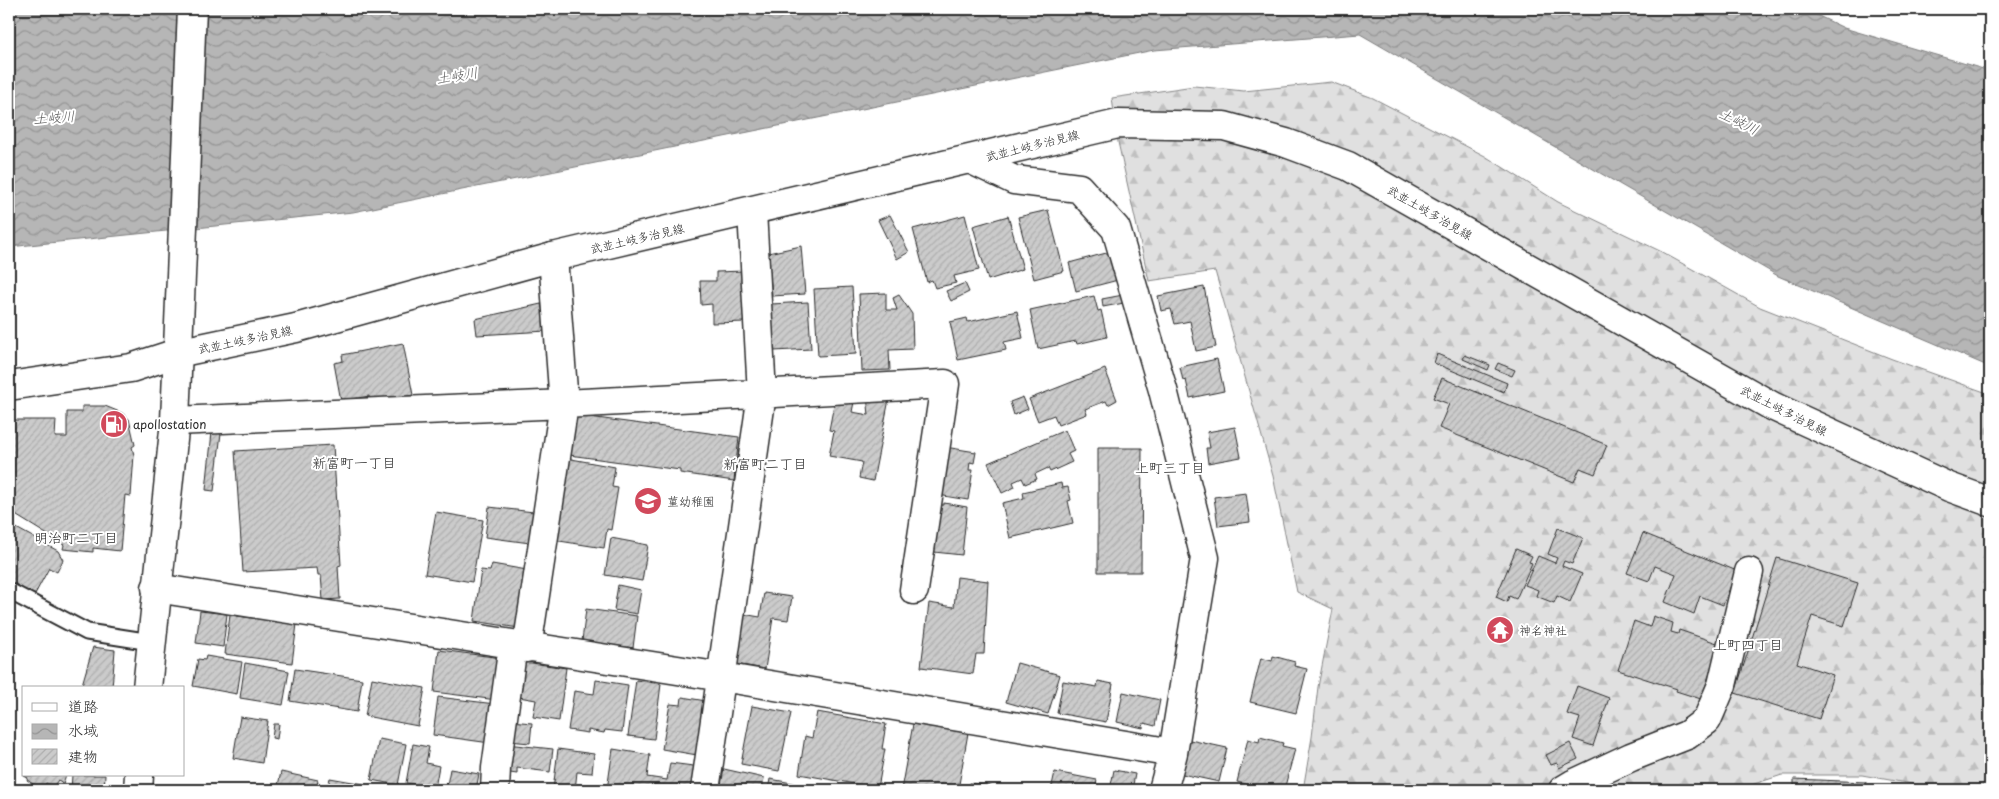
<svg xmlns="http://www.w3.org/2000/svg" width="1999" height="799" viewBox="0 0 1999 799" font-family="'Playpen Sans','Klee One',sans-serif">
  <defs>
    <pattern id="forest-firs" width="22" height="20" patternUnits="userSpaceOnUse" patternTransform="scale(1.25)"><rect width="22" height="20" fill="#e0e0e0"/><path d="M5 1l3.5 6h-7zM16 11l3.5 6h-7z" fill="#c0c0c0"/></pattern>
    <pattern id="water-waves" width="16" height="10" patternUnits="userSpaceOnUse" patternTransform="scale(1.25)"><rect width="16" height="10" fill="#b6b6b6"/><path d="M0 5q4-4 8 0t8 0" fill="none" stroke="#949494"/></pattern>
    <pattern id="building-hatch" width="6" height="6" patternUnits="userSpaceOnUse" patternTransform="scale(1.25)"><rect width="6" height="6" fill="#cbcbcb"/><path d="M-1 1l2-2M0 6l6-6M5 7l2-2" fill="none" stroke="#aeaeae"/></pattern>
  </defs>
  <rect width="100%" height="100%" fill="#fff"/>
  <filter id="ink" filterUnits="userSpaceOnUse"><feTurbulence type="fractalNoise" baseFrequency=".02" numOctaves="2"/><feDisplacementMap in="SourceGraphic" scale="10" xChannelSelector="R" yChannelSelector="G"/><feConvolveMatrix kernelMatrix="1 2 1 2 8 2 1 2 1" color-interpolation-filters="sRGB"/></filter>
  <g filter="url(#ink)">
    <path fill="url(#forest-firs)" stroke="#868686" d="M1331,82L1373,98L1485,156L1558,202L1660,251L1760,307L1892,359L1990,394V790H1945L1862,775H1782L1751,785L1714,790H1303L1312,737L1318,687L1333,609L1297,592L1273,476L1215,271L1149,281L1118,142L1112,98L1194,86L1244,91Z"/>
    <path fill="url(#water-waves)" stroke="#7e7e7e" d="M9,9H1804L1844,28L1990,71V367L1778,276L1360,34L1154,50L353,212L9,247Z"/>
    <path fill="url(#building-hatch)" stroke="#2b2b2b" d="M1048,210L1064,271L1034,279L1018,217Z
      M890,215L909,252L897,259L878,220Z
      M965,215L979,270L954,276L956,283L935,288L932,280L927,282L913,229Z
      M1008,216L1023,269L988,280L973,226Z
      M801,246L805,294L772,296L768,253Z
      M1110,252L1118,280L1076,291L1069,263Z
      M744,271L746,322L712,323V304L701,305L700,281H716V272Z
      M965,283L969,292L951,301L946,291Z
      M852,287L856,354L818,356L814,289Z
      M1204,287L1216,347L1196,351L1190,321L1175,324L1171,309L1161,311L1158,296Z
      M886,293V310H897L893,298L899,295L912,314L913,349L889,350L890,370L862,371L859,294Z
      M1123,295L1124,303L1103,307L1102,299Z
      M1094,296L1098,311L1101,310L1107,337L1077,344L1076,341L1038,349L1030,310Z
      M808,302L811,349L774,351L771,304Z
      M541,304L547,331L477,335L475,319Z
      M1017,311L1023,338L1004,342L1006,350L958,360L950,322L967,318L968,322Z
      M403,343L413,395L370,403L369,396L341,401L334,363L343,361L342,355Z
      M1437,354L1507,383L1504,392L1434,363Z
      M1465,355L1490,365L1488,370L1463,359Z
      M1217,359L1224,391L1190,398L1186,380L1183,381L1180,367Z
      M1498,363L1515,370L1512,376L1495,369Z
      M1105,369L1117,400L1108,405L1106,401L1085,409L1087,414L1058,425L1054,415L1038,421L1029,399Z
      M1442,378L1607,445L1595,474L1580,468L1574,482L1439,428L1449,404L1433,398Z
      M890,394L873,481L859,478L862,462L829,456L834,431L829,430L835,399L854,402L852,412L869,415L867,396Z
      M1023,397L1028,409L1014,415L1010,402Z
      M82,406H105L122,413L129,419L135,445L132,447L134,455L131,496L125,495L120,551L93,548V552L63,549L64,545L9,511V420H56L55,437H67V412H82Z
      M574,415L739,437L734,481L680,473V470L569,455Z
      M1235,427L1241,457L1208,463L1206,448H1210L1207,432Z
      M1065,430L1074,451L1068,454L1072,462L1050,472L1048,468L1035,474L1037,479L1025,484L1022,478L1013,482L1015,487L1002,493L988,463Z
      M212,432L221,433L214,491L206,490Z
      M333,445L341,565L338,566L340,599L323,600L321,575H318L317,568L243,572L235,451Z
      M945,447L976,452L974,463L970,462L969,470H973L968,500L938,495Z
      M1098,448H1142L1141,572H1098Z
      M566,458L615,467L612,487L618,488L611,530L607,529L604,548L553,540Z
      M1061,483L1062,488L1068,487L1071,500L1068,501L1073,523L1010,538L1002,503L1024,498L1023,492Z
      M1246,493L1250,522L1218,526L1214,497Z
      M944,503L967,507L962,555L934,552L939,505H944Z
      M489,507L534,512L530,543L485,537Z
      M436,512L483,520L472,582L425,574Z
      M9,524L58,551L63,560L57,572L49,568L34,596L9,582Z
      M1558,528L1583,538L1572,564L1564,561L1562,566L1582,574L1570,602L1557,596L1554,603L1536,596L1538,590L1525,585L1538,556L1555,563L1557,558L1548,554Z
      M1643,533L1737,571L1723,605L1700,596L1694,614L1665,602L1676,574L1655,566L1649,581L1627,573Z
      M611,538L648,545L642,581L605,575Z
      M1516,549L1532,556L1529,562L1532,563L1516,599L1509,596L1507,602L1496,597Z
      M1777,558L1858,583L1844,626L1812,616L1797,663L1833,675L1819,719L1735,693Z
      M492,564L527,570L519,628L474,621L481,570L490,571Z
      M957,577L988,581L984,654H976L973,674L921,667L929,603L954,607Z
      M618,585L641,590L637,614L614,610Z
      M764,593L792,597L788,620L773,618L765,669L735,664L743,614L760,617Z
      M586,609L637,616L633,648L582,641Z
      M200,611L227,614L223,647L196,643Z
      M230,615L297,624L292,663L225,654Z
      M1653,616L1673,623L1671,632L1678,634L1679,630L1720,644L1701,699L1676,691L1677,689L1618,670L1634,621L1650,627Z
      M93,647L115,650L112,688H81Z
      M439,650L502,658L497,700L434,692Z
      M206,656L242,662L237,694L193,686L198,659L205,660Z
      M1273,656L1295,662L1294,666L1307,669L1296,713L1250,702L1261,658L1272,661Z
      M518,661L566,668L559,721L533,717L536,700L513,696Z
      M245,663L289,671L283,705L240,698Z
      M1017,663L1060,675L1048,714L1006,702Z
      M295,669L362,679L357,712L290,701Z
      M372,678L425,688L418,726L365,716Z
      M596,680L628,685L622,732L605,730L604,733L588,730V733L568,730L574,691L594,694Z
      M636,680L661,684L654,739L628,736Z
      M1063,681L1097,687L1098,681L1113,684L1106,722L1057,713Z
      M1577,686L1609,698L1593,746L1573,739L1580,718L1567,714Z
      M1123,692L1160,700L1155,726L1144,723L1143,728L1117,722Z
      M438,697L495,704L490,743L433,735Z
      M682,697L706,701L697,755L662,749L670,704L681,705Z
      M752,706L791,713L779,771L741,764Z
      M817,712L886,724L882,749H885L878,788L799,774L805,736L812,738Z
      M240,717L268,721L262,763L233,758Z
      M511,721L532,723L530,743L509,741Z
      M274,724H279L277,739L272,738Z
      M913,724L968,733L958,790H901Z
      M1260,737L1283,743L1282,746L1295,749L1284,790H1268L1237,782L1248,739L1259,742Z
      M379,739L406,744L398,785L371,780Z
      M1190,740L1227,748L1219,782L1182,774Z
      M1570,743L1578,759L1559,768L1557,763L1551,765L1546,755Z
      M413,744L429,747L426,763L439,766L435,788L406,783Z
      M506,744L553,749L550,772L517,768V774L503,772Z
      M558,749L594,754L592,773L577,772L575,790H553Z
      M613,749L650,755L647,777L667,780L670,763L701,767L697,790H607Z
      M450,769L479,774L476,790H446Z
      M724,769L764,778L762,790H720Z
      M1114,770L1135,774L1132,790H1110Z
      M281,772L318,780L316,790H277Z
      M1055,772L1097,780L1095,790H1051Z
      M66,775L63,783L58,780L53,787L46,783L42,790L27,780L28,778L24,776Z
      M72,775H105L104,790H71Z
      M330,778L364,784L363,790H327Z
      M770,779L809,786L808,790H768Z
      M1794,779L1866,782L1865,790H1794Z
      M969,783L1016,790H968Z"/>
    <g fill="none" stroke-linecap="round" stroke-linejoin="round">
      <g stroke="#2b2b2b" stroke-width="19">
        <path id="service" d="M9,591L87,632L151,642"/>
      </g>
      <g stroke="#2b2b2b" stroke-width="31">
        <path id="minor" d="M972,160L1014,180L1079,188L1116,229L1163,390L1205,558L1173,753L1163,790
          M175,421L564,404L945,384L914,590
          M156,588L722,677L1173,753
          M527,648L564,404L553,257
          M495,790L496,768L513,645
          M705,790L762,394L752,211
          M1563,790L1573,784L1631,757L1687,735L1707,720L1722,685L1749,572"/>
      </g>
      <g stroke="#2b2b2b" stroke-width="31">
        <path id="tertiary" d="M147,688L175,421L192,9
          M138,790L139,775"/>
      </g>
      <g stroke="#2b2b2b" stroke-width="31">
        <path id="secondary" d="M9,386L131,368L177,353L296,328L553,257L1118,124L1224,126L1286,143L1348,166L1772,406L1949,487L1990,502"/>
      </g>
      <use href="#service" stroke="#fff" stroke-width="15"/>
      <use href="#minor" stroke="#fff" stroke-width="28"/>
      <use href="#tertiary" stroke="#fff" stroke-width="28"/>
      <use href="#secondary" stroke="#fff" stroke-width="28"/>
    </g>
  </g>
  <defs>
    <g id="fuel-disc" transform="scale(1.4375)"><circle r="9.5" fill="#d1495b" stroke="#fff"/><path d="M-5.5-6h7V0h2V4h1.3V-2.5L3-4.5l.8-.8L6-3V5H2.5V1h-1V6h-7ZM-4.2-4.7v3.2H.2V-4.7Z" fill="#fff"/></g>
    <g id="school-disc" transform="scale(1.4375)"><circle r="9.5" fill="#d1495b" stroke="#fff"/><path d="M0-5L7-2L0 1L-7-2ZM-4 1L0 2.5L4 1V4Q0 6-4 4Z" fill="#fff"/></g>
    <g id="temple-disc" transform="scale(1.4375)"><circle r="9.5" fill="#d1495b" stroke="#fff"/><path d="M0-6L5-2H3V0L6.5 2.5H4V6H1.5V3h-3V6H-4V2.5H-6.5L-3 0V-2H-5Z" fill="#fff"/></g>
  </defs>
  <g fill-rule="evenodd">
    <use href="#fuel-disc" x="114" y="424"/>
    <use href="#school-disc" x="648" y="501"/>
    <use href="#temple-disc" x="1500" y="630"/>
  </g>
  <g text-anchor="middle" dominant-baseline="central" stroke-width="4" stroke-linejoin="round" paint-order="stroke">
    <g font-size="12" fill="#2b2b2b" stroke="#fff">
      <text transform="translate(1032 145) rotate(-14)">武並土岐多治見線</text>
      <text transform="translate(1430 212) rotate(30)">武並土岐多治見線</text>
      <text transform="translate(637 238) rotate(-13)">武並土岐多治見線</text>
      <text transform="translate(245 339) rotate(-12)">武並土岐多治見線</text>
      <text transform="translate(1784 410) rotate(27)">武並土岐多治見線</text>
    </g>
    <g font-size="12" fill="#2b2b2b" stroke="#fff" text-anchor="start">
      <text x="133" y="424">apollostation</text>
      <text x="667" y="501">菫幼稚園</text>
      <text x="1519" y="630">神名神社</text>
    </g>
    <g font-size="14" font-style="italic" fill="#5c5c5c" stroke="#fff">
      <text transform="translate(457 75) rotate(-9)">土岐川</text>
      <text transform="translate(54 117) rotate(-4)">土岐川</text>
      <text transform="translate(1739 121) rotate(26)">土岐川</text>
    </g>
    <g font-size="14" fill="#2b2b2b" stroke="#fff">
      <text x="354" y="462">新富町一丁目</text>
      <text x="765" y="463">新富町二丁目</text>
      <text x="1170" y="467">上町三丁目</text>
      <text x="76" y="537">明治町二丁目</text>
      <text x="1748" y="644">上町四丁目</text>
    </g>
  </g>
  <rect width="1999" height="799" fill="none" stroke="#fff" stroke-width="30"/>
  <rect x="15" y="15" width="1969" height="769" fill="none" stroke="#2b2b2b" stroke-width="2" filter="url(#ink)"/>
  <rect x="22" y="686" width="162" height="90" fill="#ffffff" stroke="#aaaaaa"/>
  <rect x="32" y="703" width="25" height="8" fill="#ffffff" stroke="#aaaaaa"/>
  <text x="68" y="712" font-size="15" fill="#2b2b2b">道路</text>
  <rect x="32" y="724" width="25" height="15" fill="url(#water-waves)" stroke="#aaaaaa"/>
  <text x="68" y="736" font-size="15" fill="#2b2b2b">水域</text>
  <rect x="32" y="749" width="25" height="15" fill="url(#building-hatch)" stroke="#aaaaaa"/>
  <text x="68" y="762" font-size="15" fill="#2b2b2b">建物</text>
</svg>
